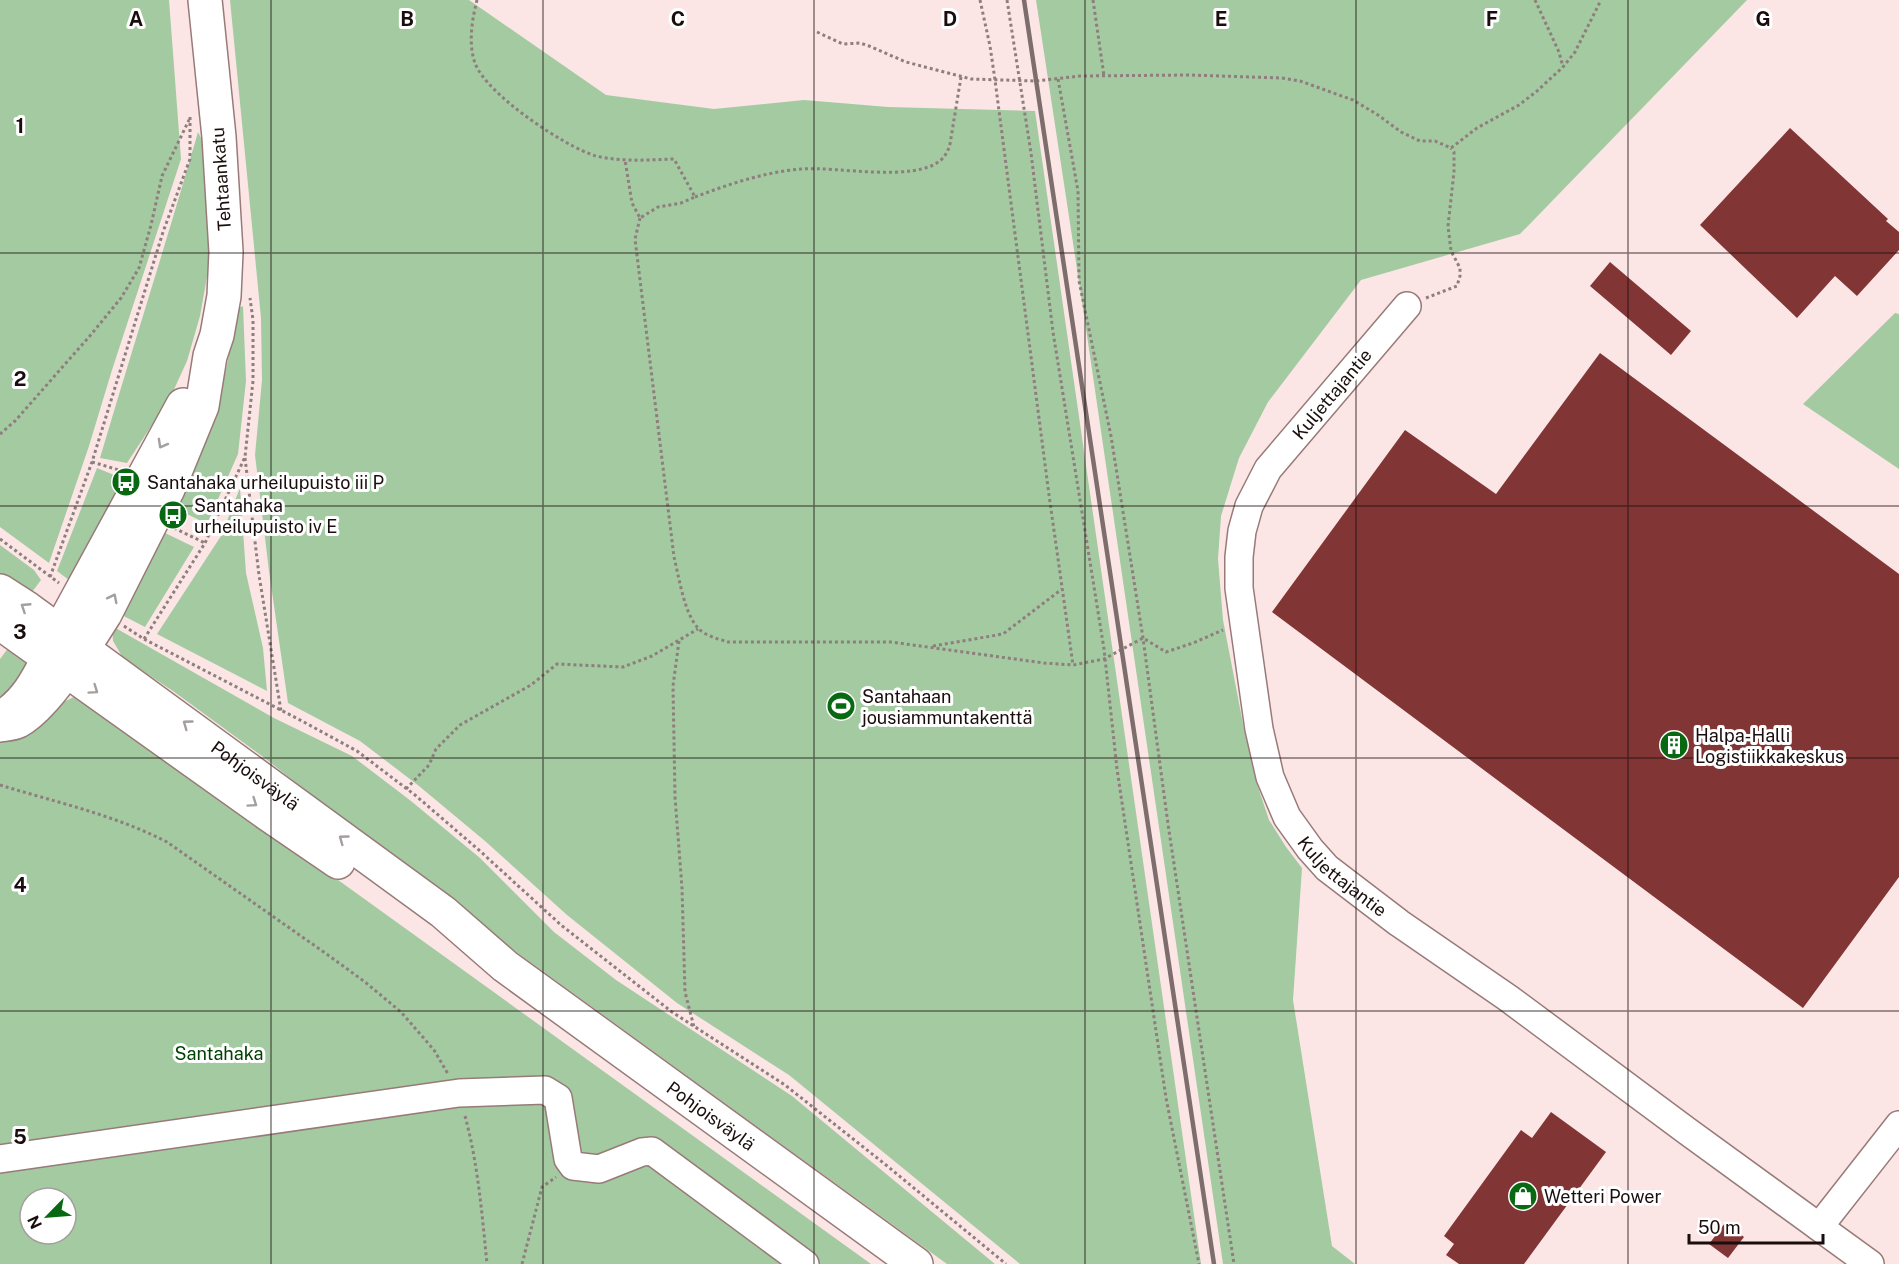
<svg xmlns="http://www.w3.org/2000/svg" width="1899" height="1264" viewBox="0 0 1899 1264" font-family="'Public Sans',sans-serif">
  <rect width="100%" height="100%" fill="#fbe6e5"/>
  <path fill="#a3caa1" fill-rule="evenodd" d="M0,0H169L181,159L112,370L89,446L49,563L0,527Z
    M230,0H469L606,95L714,109L804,100L888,107L1035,111L1201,1264H1020L789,1075L677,1003L567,915L485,841L419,786L360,741L288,703L269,571L255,455L262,380L261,318Z
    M1036,0H1747L1520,234L1361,280L1268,402L1239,458L1221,516L1218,559L1223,620L1244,729L1256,781L1269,820L1286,847L1302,868L1293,1000L1332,1246L1355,1264H1223L1084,315Z
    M198,132L206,148L210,260L200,316L187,361L171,396L127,463L100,458C132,349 167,241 198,132Z
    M243,306L246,381L238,454L207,524L173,507L222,388L239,308Z
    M1895,313L1899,314V469L1803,404Z
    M97,468L119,477L120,493L77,586L57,571Z
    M240,488L246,573L263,648L267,691L157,634L221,536Z
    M161,531L194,547L145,627L116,612Z
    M0,545L34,570L41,580L29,596L0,578Z
    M112,626L274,718L352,756L411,801L480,858L554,932L616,980L792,1096L995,1264H947L432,891L266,759L173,691L123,658L113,641Z
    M12,643C41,669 19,684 0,708V659Z
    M80,694L871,1264H0V738L41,713ZM30,1198H66V1234H30Z"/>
  <path fill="#823535" d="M1790,128L1888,219L1886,221L1899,232V250L1857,296L1835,276L1797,318L1700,225Z
    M1610,262L1691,331L1671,355L1590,286Z
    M1600,353L1899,574V877L1803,1008L1272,612L1405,430L1496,494Z
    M1551,1112L1606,1152L1524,1264H1459L1446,1255L1454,1244L1444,1236L1521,1130L1532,1138Z
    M1725,1223L1744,1237L1728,1258L1709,1244Z"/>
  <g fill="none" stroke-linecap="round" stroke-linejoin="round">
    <g stroke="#987a78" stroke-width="30">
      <g id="minor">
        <path id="s1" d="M1407,306L1268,469L1249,506L1242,531L1239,557V588L1259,729L1270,777L1287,817L1310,849L1327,868L1399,923L1508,998L1687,1131L1870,1264"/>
        <path d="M0,715C23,701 34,680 46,656"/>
        <path d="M0,728C6,727 13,727 19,724C36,715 58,688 68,672"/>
        <path d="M0,1159L459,1093L545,1090L558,1098L568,1159L573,1166L599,1169L642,1152L652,1151L805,1264"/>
        <path d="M1819,1227L1899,1125"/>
      </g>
    </g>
    <g stroke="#987a78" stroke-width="36">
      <g id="major">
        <path id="s2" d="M0,591L28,609L443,912L505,966L916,1264"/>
        <path d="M0,623L268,814L338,862"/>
        <path d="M50,649L183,405"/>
        <path d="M68,672L105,614L168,489L202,406L210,356L217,335L224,296L226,252L219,137L205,0"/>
      </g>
    </g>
    <path stroke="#8e7e7d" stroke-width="3" stroke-dasharray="3 3" stroke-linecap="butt" d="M477,0C472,20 468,43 475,63C486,94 565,147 596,156C622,162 648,160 674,159L695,197L681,203L658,207L640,218L632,203L625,160
      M980,0L990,46L995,80L1049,495L1073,665
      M1007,0L1031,153L1053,332L1104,649L1117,769L1166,1098L1199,1264
      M1093,0L1104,76
      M1535,0L1559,52L1563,67
      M817,32L843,44L860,43L869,46L906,62L971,79L1036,81L1080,76L1189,75L1282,78L1300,81L1353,100L1378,115L1401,132L1420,141H1435L1451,148L1477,128L1519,105L1537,91L1563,67L1575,52L1601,0
      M1058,79L1078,191L1079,281L1111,436L1143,638L1168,824L1234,1264
      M695,197C729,184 765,172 801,169C836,166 914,183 941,160C946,155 948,151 950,144L961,77
      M640,218L635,239L674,557C679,577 684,613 698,628C705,636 719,639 728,642H891L1044,663L1073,665L1104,659L1143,638L1166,652L1193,643L1223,630
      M1426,298L1457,286L1460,276V268L1451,251L1448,226L1454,172V152L1451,148
      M0,434L15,421L89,337L121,298L139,268L151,225L162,176L189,120
      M245,458L259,575L281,711
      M92,462L119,470
      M174,528L205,543
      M0,539L59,583
      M50,577L92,462L163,232L190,159V115
      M124,626L144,639L302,721L357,751L415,795L480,851L561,925L672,1012L785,1085L886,1165L1006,1264
      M144,639L205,543L245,457L253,381V320L250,298
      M679,641L673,686L675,797L682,888L685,992L694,1027
      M933,646L1003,634L1062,589
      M0,785C55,802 115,815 167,842L328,955L365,982L401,1012L434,1050L448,1074
      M406,789L429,765L436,749L460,725L531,685L557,664L623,667L652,656L698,629
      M465,1116C478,1164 482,1214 487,1264
      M522,1264L542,1187L556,1177"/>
    <use href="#minor" stroke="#fff" stroke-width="27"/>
    <use href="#major" stroke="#fff" stroke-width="33"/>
    <path stroke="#7d6e6d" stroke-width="4.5" d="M1024,0L1214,1264"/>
  </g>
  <defs><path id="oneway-chevron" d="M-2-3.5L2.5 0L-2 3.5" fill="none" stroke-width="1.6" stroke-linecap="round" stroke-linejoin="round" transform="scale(1.5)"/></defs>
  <g stroke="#a39f9e">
    <use href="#oneway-chevron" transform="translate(162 444) rotate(119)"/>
    <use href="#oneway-chevron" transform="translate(113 598) rotate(-63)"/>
    <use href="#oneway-chevron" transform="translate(25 607) rotate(-147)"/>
    <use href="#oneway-chevron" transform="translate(94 690) rotate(35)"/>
    <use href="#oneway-chevron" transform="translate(187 724) rotate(-144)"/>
    <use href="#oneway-chevron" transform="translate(253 803) rotate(35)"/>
    <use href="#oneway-chevron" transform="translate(343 839) rotate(-144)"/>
  </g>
  <path fill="none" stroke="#190e0d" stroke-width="1.5" stroke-opacity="0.55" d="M271,0V1264M543,0V1264M814,0V1264M1085,0V1264M1356,0V1264M1628,0V1264M0,253H1899M0,506H1899M0,758H1899M0,1011H1899"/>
  <defs>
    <g id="bus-disc" transform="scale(1.5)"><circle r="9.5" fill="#096812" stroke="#fff"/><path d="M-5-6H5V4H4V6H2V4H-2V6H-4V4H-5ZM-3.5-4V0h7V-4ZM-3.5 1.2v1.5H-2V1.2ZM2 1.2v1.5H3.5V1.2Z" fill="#fff"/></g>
    <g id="stadium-disc" transform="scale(1.5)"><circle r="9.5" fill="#096812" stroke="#fff"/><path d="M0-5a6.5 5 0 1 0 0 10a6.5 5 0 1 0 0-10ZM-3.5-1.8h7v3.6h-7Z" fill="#fff"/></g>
    <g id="building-disc" transform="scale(1.5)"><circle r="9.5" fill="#096812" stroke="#fff"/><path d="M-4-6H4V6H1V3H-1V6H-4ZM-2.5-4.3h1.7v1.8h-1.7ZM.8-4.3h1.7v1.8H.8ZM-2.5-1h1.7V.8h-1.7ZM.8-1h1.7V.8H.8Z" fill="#fff"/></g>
    <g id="shop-disc" transform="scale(1.5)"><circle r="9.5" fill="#096812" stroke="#fff"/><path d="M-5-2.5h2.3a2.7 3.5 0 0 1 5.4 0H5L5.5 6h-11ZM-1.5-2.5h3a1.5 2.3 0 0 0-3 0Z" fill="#fff"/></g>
  </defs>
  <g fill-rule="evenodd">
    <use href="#bus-disc" x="126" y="482"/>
    <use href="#bus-disc" x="173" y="515"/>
    <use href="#stadium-disc" x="841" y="706"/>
    <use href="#building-disc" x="1674" y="745"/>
    <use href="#shop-disc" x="1523" y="1196"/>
  </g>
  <g text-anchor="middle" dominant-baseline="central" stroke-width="6" stroke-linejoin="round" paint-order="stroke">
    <g font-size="18" fill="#190e0d" stroke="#fff">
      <text transform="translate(221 179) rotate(-94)">Tehtaankatu</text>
      <text transform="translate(1332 394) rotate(-50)">Kuljettajantie</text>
      <text stroke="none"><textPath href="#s2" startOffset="315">Pohjoisväylä</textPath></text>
      <text stroke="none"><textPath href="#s1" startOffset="656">Kuljettajantie</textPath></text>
      <text stroke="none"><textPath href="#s2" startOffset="884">Pohjoisväylä</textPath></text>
    </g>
    <g font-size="18" fill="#190e0d" stroke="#fff" text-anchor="start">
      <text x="147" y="482">Santahaka urheilupuisto iii P</text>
      <text x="194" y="505">Santahaka<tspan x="194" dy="21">urheilupuisto iv E</tspan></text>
      <text x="862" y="696">Santahaan<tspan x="862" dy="21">jousiammuntakenttä</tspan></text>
      <text x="1695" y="735">Halpa-Halli<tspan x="1695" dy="21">Logistiikkakeskus</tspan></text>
      <text x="1544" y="1196">Wetteri Power</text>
    </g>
    <g font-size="18" fill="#004304" stroke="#fff">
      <text x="219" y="1053">Santahaka</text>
    </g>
  </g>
  <g font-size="20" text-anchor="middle" font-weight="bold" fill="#190e0d" stroke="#fff" stroke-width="6" stroke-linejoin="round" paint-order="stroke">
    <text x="136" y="26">A</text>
    <text x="407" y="26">B</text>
    <text x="678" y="26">C</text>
    <text x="950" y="26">D</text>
    <text x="1221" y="26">E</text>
    <text x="1492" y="26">F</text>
    <text x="1763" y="26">G</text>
    <text x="20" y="133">1</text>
    <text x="20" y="386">2</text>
    <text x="20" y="639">3</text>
    <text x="20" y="892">4</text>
    <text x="20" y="1144">5</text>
  </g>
  <g transform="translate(48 1216) rotate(245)"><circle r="28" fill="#ffffff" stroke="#a39f9e" stroke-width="1.5"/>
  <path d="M0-4.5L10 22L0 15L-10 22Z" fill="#096812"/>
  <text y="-9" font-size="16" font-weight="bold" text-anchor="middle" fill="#190e0d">N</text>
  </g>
  <path d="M1689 1234v9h134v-9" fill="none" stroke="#190e0d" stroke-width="3"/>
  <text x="1698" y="1234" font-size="18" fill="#190e0d" stroke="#ffffff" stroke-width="4.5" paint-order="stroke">50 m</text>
</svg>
